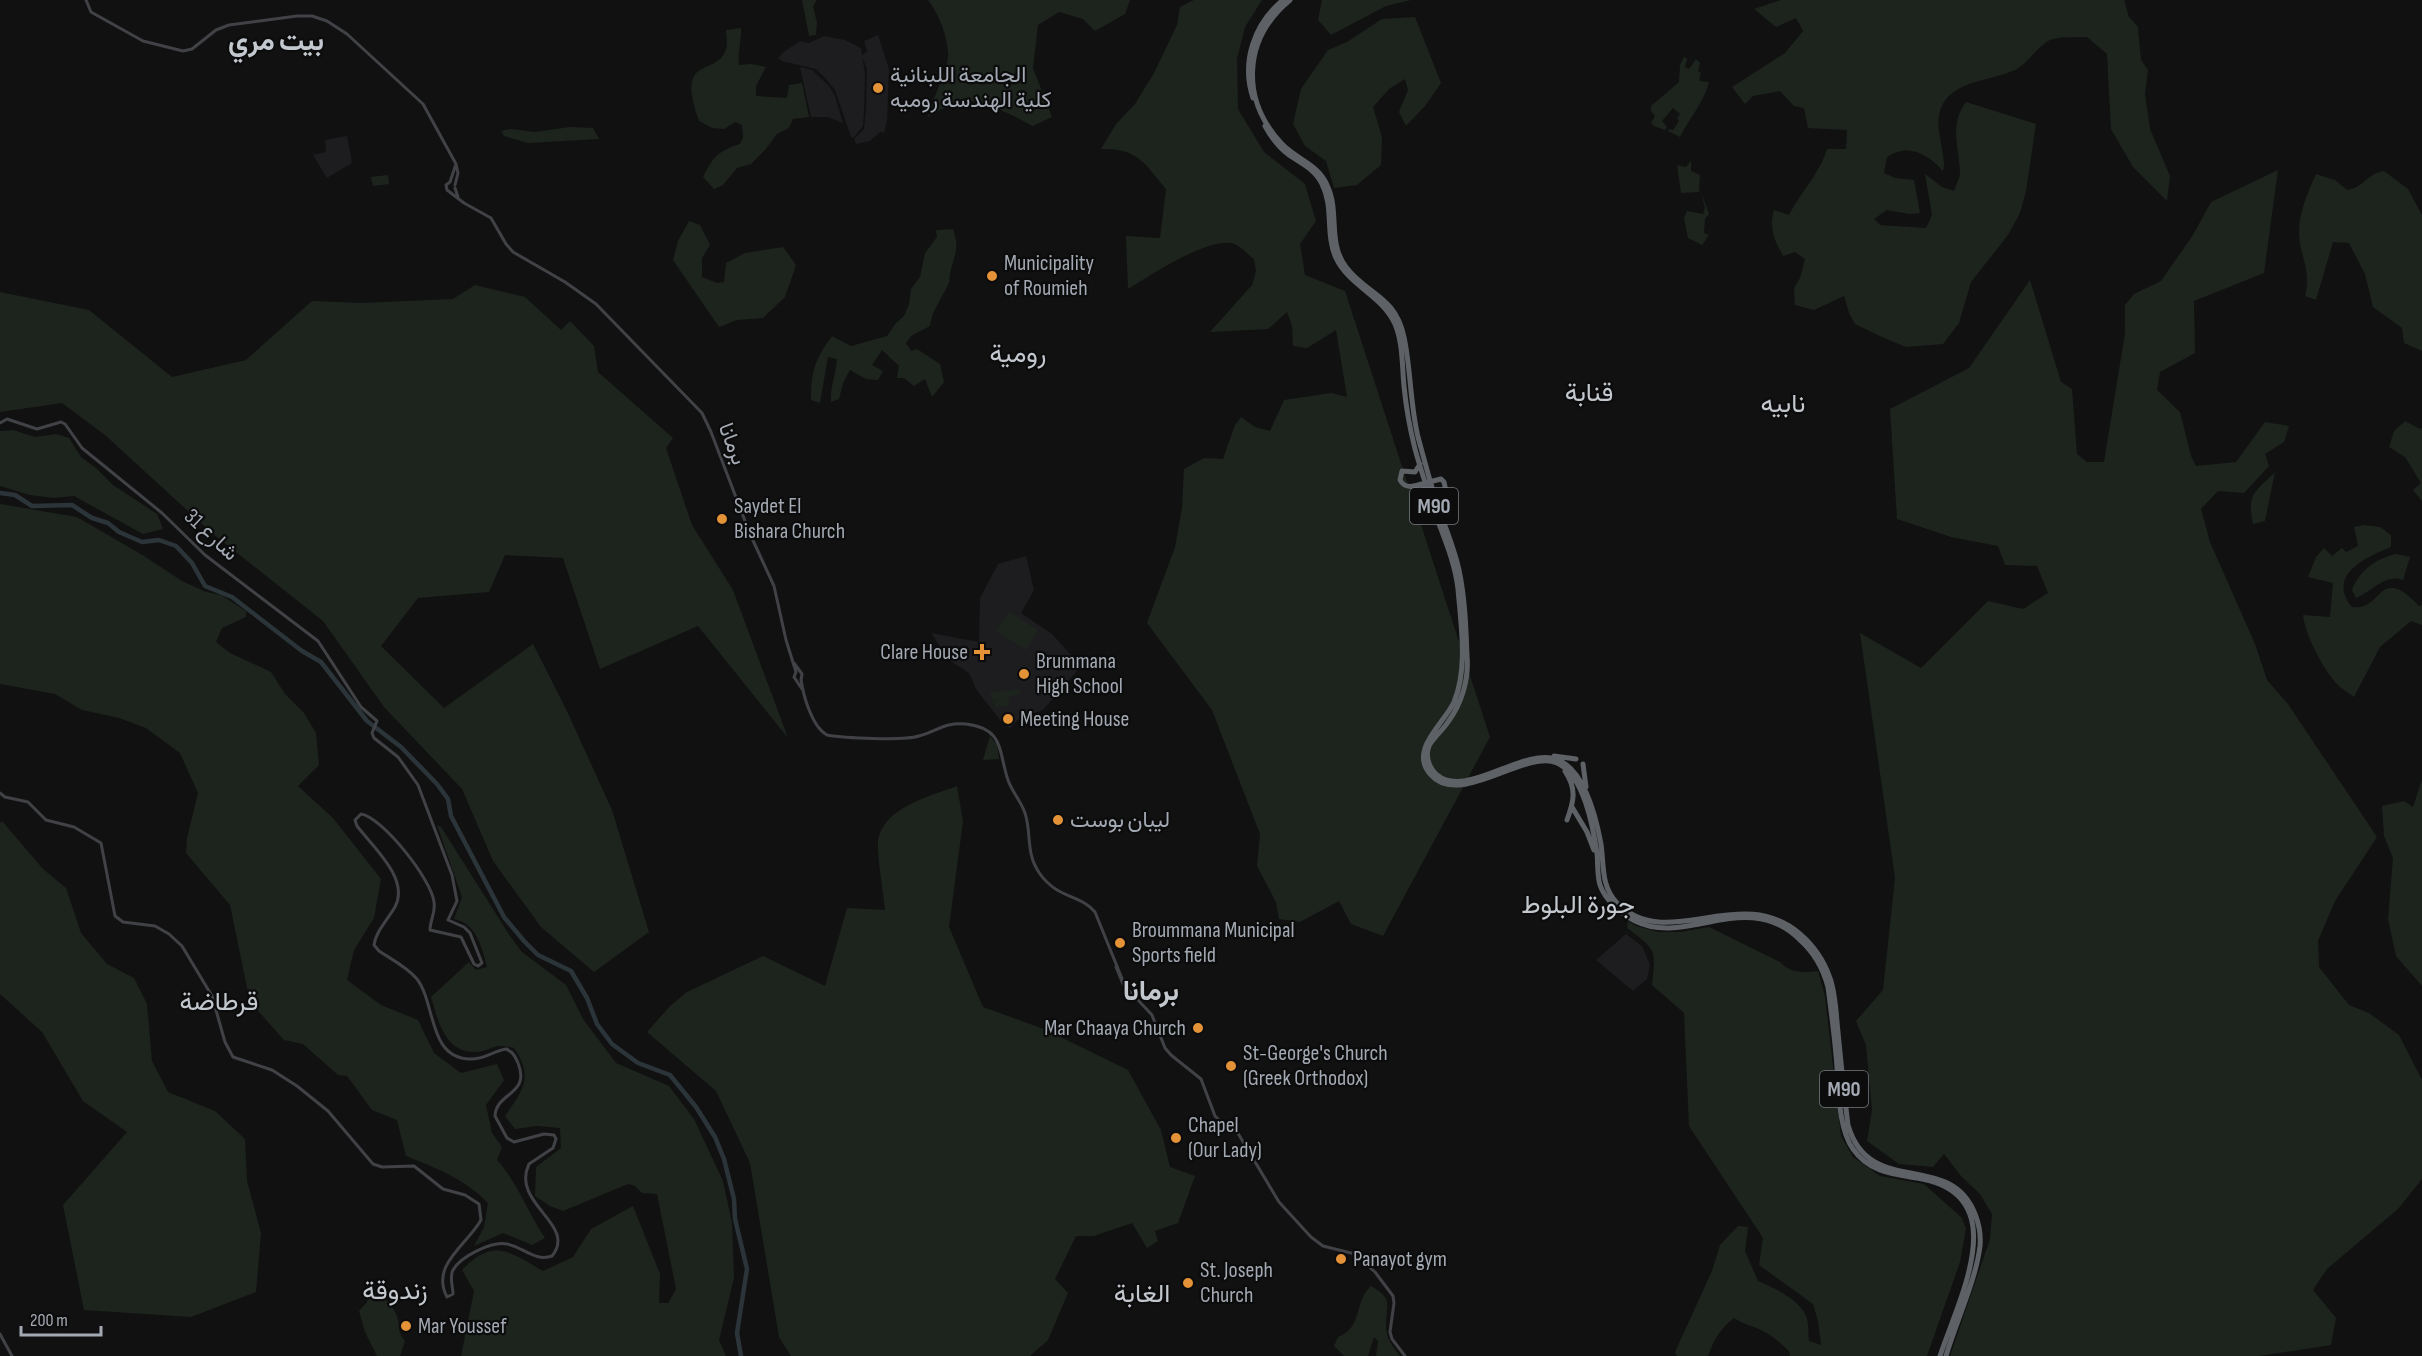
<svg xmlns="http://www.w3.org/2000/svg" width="2422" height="1356" viewBox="0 0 2422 1356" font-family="'Sofia Sans Condensed',Vazirmatn,sans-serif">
  <rect width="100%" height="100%" fill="#111112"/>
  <path fill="#1d1d1f" d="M878,35L889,69L887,121L884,133L880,132L870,141L856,144L854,139L864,129L866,109L867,69L862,56L867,51L864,41Z
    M824,36L845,40L861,48L865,74L864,112L863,126L853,138L851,137L835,90L825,78L816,69L782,61L778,58L785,51L800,41L809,43Z
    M800,67L812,70L829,86L835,96L843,123L828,117H811Z
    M347,136L352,163L327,178L313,155L326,152L325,140Z
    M1026,556L1034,590L1021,613L1052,634L1081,666L1043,710L1020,718L1010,728L1003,724L976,689L969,673L949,660L931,633L979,642L980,598L998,564Z
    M1626,934L1642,946L1650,965L1647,979L1633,991L1596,960Z"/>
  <path fill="#1d241d" d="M802,0H817L813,6L817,23L816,35L809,36Z
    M928,0H1130L1125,14L1095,31L1083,19L1059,12L1038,25L1033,68L1052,117L1033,126C1014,116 988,102 967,101C954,101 939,111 928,117C933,98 942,81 947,63C952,46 939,13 928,0Z
    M1194,0H1262L1245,27L1237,59L1238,109L1264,152L1305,184L1316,221L1300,244L1305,275L1345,291L1490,737L1383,936L1351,924L1339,901L1300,922L1279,919L1276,902L1257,866L1260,834L1212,710L1147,623L1175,547L1182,508L1184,469L1204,458L1223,459L1235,425L1241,417L1255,427L1270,431L1284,400L1331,393L1347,397L1336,330L1307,348L1293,346L1292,326L1287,312L1268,329L1210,332L1252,285L1256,271L1254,259C1247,254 1239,244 1231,243C1205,239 1151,275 1128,289L1126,236L1160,238L1166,189C1144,163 1138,148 1101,149L1116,124L1135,104L1154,73L1177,25L1180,7Z
    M1322,0H1411L1386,6L1331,35L1318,20Z
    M1781,0H2124L2129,17L2138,27L2141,60L2148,70L2145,94L2150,129L2170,176L2167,201L2133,167L2111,129L2107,54L2087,37C2077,38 2060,36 2050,40C2037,46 2028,64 2015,70C1989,82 1945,80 1939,116C1936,133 1947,159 1943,171C1927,154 1909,143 1887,157L1884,173L1895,178L1914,180L1920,213L1909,214L1887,210L1874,219L1880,225L1926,228L1932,215L1925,174L1942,187L1954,191C1956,185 1960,178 1960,172C1959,147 1949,124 1966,102L2036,124L2026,191L2020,213L2008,235L1971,282L1959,323L1943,344L1906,347L1882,337L1855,324L1849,313L1844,296L1814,310L1795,305L1794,288L1800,278L1805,259L1795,252L1783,256C1774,240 1769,228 1774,210L1789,215C1801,192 1820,173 1827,149H1846L1847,130L1808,128L1804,108L1794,106L1780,91L1753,96L1745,104L1732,87L1785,53L1803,31L1796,18L1776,27L1754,9Z
    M1415,17L1441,83L1425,106L1406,126L1399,112L1408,90L1405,79L1389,89L1373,107L1382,137L1381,165L1357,185L1334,188L1326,161L1305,146L1293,124L1301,89L1328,50L1347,42L1382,19Z
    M741,28C742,41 737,52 739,65L751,64L766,67L756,86V96L787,98L789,85L802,83L809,117L793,119L789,128L777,134L765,150L751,164L737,168L723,185L714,189L703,177C713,157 718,151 740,144L743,138L742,125L735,122L724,129L712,128L699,121C674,52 718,78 726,49C728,43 726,35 726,30Z
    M1684,57L1687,59L1685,67L1689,69L1696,59L1700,63L1698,71L1701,73L1699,81L1709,82C1704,103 1689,118 1680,137L1668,131L1669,129L1673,130L1679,121L1677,118L1680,114L1673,108L1662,121L1667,127L1665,130L1654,126L1651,123L1655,116L1651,111V106L1679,82L1680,65Z
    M570,127L593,128L599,139L528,143L504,136L501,131L510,129L535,132Z
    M1691,161V171L1700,175L1699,192L1681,193L1677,165L1686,167Z
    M2278,170L2264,273L2194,301L2195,353L2160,372L2157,390L2180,412L2191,456L2196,466L2236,462L2265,422L2289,426L2284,442L2265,454L2269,466L2244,493L2218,491L2201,509L2210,542L2255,644L2267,680L2288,704L2377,837L2335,901L2318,941L2319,967L2349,1005L2369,1013L2399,1035L2422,1080V1179L2398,1209L2327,1269L2313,1290L2336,1318L2331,1345L2259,1356H1950L1990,1239L1992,1214L1980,1194L1961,1176L1944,1154L1933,1167L1899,1164L1867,1141L1872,1110L1866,1045L1856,1021L1883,990L1895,878L1860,633L1921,668L1988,601L2023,609L2048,593L2037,566L2005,565L1998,546L1951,537L1897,519L1890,409L1969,368L2030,280L2061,382L2072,389L2077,454L2087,462H2104L2125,333V305L2134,294L2161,281L2193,235L2211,202Z
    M2384,171L2408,189L2422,215V351L2404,343L2402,328L2373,307L2365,274L2349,243L2333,242L2316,300L2305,296C2312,269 2299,256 2299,232C2299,212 2308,192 2316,174L2335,180L2347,190C2365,187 2366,174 2384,171Z
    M388,175L389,184L373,186L371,177Z
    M1701,192L1709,214L1705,219L1704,233L1709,235L1702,245L1688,238L1684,218L1687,211L1703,214L1705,208Z
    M689,221L700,225L710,245L702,258V277L717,283L724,282L726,263L745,253L783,247L796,265L785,297L763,318L737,320L719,327L673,260L678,241Z
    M953,229C959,248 956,251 951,269C949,275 951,281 947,287C941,299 931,313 930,326L911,336L906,343L911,351L917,349L940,364L944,382L932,397L925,379L914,386L904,378H897L899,366L882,350L872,365L883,371L878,380L866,379L850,370L843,383L839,399L831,402C830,387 836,374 837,359L828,357L820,403L811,400C811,371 815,359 832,336L851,346L887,336L895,324L904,316L909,304L911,289L920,277L925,253L937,237L936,230Z
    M475,285L525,297L561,330L570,321L594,346L598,372L673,438L666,448L692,525L733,590L788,738L698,626L600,669L563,558L505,555L489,592L418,598L381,646L444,708L533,644L566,709L612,810L649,932L594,972L541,927L493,861L462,789L384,707L323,621L212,533L105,435L62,403L0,412V292L89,310L172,377L246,360L312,301L361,303L453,299Z
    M2405,421L2420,429L2422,428V501L2413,490L2421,483L2405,457L2389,447L2394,431Z
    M13,430L35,437L56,434L69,438L81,457L96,468L113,485L157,514L163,529L143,534L74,496L53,498L30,495L0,486V431Z
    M2275,472L2265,521L2253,524C2247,493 2254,493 2275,472Z
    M0,504L77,517L144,556L182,581L206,592L221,595L246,611V617L222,628L216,642L230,653L271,672L285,694L304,713L316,733L319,765L298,786L333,818L381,879L374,918L354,950L347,980L381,1005L418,1020L434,1053L461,1073L497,1064L504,1080L486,1105L492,1133L502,1147L497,1160C518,1183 528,1213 545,1238L532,1245L503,1233L474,1246L484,1227L488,1203C465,1179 436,1168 406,1156L397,1120L372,1110L347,1076L338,1075L303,1044L284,1040L250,1002L230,905L186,853L187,838L198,793L180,753L146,728L119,718L82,710L55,694L0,684Z
    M2364,525L2380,527L2391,535V547C2366,557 2326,575 2352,607C2383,612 2378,562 2419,606L2422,605V625L2411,621L2380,647L2354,697C2349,693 2343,690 2338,685C2324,671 2305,635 2303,615L2330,617L2333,583L2308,577L2316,557L2324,548L2332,556L2342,548L2346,552L2358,546L2354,527Z
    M2396,554L2410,557L2403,580C2386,573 2371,592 2356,598L2352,590C2360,570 2375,559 2396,554Z
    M1009,612L1038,630L1026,650L996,631Z
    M1020,689L1021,694L1008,697L1010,705L995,707L994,701L1003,699L992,700L990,692Z
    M990,736L997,745L999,759L983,760Z
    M2422,780V986L2396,956L2388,919L2393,858L2384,836L2382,806L2404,801L2413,807Z
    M957,786L963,821L949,927L983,1007L1044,1029L1128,1070L1161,1130L1170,1167L1195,1176L1178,1223L1155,1231L1158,1241L1147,1248L1132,1223L1094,1236H1076L1055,1279L1068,1293L1048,1340L1030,1356H791L779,1337L750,1163L716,1091L647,1032L670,1006L687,992L763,956L825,986L847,908L885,910C884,894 875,848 879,836C888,806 931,796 957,786Z
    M2,821L43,869L66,888L81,933L107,964L134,978L147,1004L152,1061L168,1092L215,1111L245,1139L247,1181L261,1233L256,1292L191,1317L84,1310L63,1205L127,1132L83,1101L42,1032L0,994V823Z
    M437,825L441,827L510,936L522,952L566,985L583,1019L616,1063L669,1086L694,1119L723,1181L732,1223L734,1278L719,1340L726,1356H461L474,1291L462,1270C493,1237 511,1252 543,1271L573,1257L591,1229L633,1206L660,1274L659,1303H668L676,1289L657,1194L642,1193L635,1186L628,1184L563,1211L550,1206L535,1196L536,1167L561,1148L560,1128L537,1126L515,1129L505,1116C523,1090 534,1077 514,1048C510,1047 504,1046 499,1046C492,1047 484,1052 476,1052C445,1053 438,1021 431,997L469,962L476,970L487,967C482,947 476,923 454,919L462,897Z
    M1628,921L1636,926L1658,932H1680L1709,927L1780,962C1790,973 1804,973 1818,971L1825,996L1841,1136L1853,1157L1880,1176L1924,1184L1962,1218L1966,1229L1960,1262L1927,1356H1790L1789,1351C1780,1343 1772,1335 1761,1330C1750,1325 1745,1325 1734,1318C1720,1329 1714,1339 1708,1356H1677L1675,1352L1712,1271L1720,1245L1738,1226L1748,1227L1745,1251L1758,1281C1774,1288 1799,1299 1806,1316C1809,1323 1808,1333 1809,1341L1821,1345L1818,1321L1813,1304L1759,1265L1763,1238L1689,1126L1684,1013L1652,985C1656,948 1656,950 1627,928Z
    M369,1285C376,1289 394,1306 396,1314C401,1325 396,1330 405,1341L400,1356H377L365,1332L359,1311L367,1302Z
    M1371,1286C1394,1300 1386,1302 1386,1326C1386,1338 1393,1347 1400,1356H1376L1378,1341L1374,1337L1368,1356H1344L1334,1346L1338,1337C1363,1328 1354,1301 1371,1286Z"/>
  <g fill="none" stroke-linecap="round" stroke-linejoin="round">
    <path stroke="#2b3539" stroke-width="4.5" d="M0,493L15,495L32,506L72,505L92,518L108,523L119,532L142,542L159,540L176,546L192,563L205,586L232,597L302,651L321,662L367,721L401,747L437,784L448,799L451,816L504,917L524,941L538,955L571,971L587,998L597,1024L612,1044L638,1063L670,1075L696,1107L715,1137L724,1159L734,1199L735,1219L747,1269L737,1333L741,1356"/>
    <path stroke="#404246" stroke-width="3" d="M86,0L91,12L143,41L183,51L192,49L216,30L229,25L297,16H312L327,21L347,34L423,104L456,164L458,173L455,185
      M456,164L450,182L446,185L447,190L464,203L491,218L506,244L513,252L565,282L596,304L702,413L711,432L750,534L774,586L786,640L796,672L794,677L802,689
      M455,188L458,197
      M0,423L7,419L37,429L61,422L65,424L82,448L162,513L205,555L318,641L361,707L377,721L372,733L374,738L398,757L418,785L452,875L457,901L448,920L464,927L470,933L482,963L478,966L474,964L461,937L430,930C430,920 436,912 434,902C432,880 382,817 361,814L355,820L357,826C373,847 410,879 395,907C388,919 376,931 374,945L379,951C391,959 407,967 417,979C436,1004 428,1058 470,1059C483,1060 493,1051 506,1049C513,1052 515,1056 518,1063C531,1095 496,1092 495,1116L507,1138L514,1142L544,1134L554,1135L556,1139L553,1148L529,1164C510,1204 578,1224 552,1256C535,1262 523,1247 507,1244C492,1241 461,1256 453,1270C449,1277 453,1286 453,1294L447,1297C430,1265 467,1245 481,1220L479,1204L465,1195L443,1189L414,1166L382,1167L373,1164L328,1111L297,1086L272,1070L233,1057L225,1042L212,996L182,946L169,934L155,926L123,922L115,916L101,843L74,827L46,820L28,802L5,797L0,793
      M794,663L802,674L801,680
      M801,679C803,695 812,727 827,735C844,738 903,741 919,736C938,731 944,722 966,724C1005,729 998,751 1008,780C1012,792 1021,801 1025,813C1032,834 1025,853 1040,874C1058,899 1080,894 1095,912L1125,986
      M1116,967L1123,984L1152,1015L1165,1048L1171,1055L1201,1079L1215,1116L1224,1125L1236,1130L1279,1202L1311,1237L1323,1246L1355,1254L1375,1272L1393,1296L1394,1303L1390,1332L1392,1339L1405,1356
      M0,1334L12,1356"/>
    <path stroke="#5e6267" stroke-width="5" d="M1290,0C1243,39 1240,99 1282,144C1296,159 1318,164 1327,185C1340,211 1327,242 1346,267C1367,295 1395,295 1404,337C1411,370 1410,404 1418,437C1424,459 1430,482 1437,504C1445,527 1454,547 1459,570C1465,598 1466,628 1467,656C1469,679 1462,703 1448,722C1443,730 1433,738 1429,746C1425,756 1429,768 1437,775C1465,799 1523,748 1556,759C1585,769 1596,817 1601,844C1604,865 1601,887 1617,903C1668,954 1740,882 1800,934C1814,946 1824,961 1830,978C1836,995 1836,1015 1838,1032C1841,1063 1844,1094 1848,1125C1869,1199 1950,1149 1975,1214C1979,1224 1981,1235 1980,1246C1976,1280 1956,1322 1946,1356
      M1253,98C1241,62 1254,24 1283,0
      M1265,126C1271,137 1278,147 1289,155C1302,164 1315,169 1322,184C1334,207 1325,234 1336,258C1349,286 1382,295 1395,324C1403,343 1402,366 1404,386C1406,407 1410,429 1415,449C1421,471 1429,494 1436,516C1445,540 1455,563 1458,589C1461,625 1468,669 1454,702C1444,724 1409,749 1430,774C1459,809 1524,749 1557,763C1584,775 1593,827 1597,853C1598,863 1597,875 1600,885C1605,900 1621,914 1635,921C1687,947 1746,888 1799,939C1814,952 1823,968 1828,987C1831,1010 1834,1032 1836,1055C1839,1082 1837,1127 1853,1149C1869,1172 1892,1174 1917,1178C2016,1193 1959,1298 1940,1356
      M1420,464L1415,472L1402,471L1400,480C1405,490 1416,486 1425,483
      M1423,484L1429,507L1434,516
      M1554,756L1576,759
      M1583,764L1586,787
      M1565,771C1577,789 1574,801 1567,820
      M1572,807L1587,832L1594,850"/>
    <path stroke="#5e6267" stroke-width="5" d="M1425,483L1441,479L1444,482L1447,496"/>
  </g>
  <g fill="#e39238" stroke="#0c0c0d" stroke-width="2">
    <circle cx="878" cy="88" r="6"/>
    <circle cx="992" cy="276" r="6"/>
    <circle cx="722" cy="519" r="6"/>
    <path d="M979 643h6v6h6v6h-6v6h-6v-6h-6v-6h6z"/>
    <circle cx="1024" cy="674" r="6"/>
    <circle cx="1008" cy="719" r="6"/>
    <circle cx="1058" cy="820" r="6"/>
    <circle cx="1120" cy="943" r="6"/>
    <circle cx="1198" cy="1028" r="6"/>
    <circle cx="1231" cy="1066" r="6"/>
    <circle cx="1176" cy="1138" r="6"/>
    <circle cx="1341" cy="1259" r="6"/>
    <circle cx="1188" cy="1283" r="6"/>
    <circle cx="406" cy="1326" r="6"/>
  </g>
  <g text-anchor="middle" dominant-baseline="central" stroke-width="4.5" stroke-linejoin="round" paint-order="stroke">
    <g fill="#0c0c0d" stroke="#767a80" stroke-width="1.5">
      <rect x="1410" y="488" width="48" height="36" rx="4.5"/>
      <rect x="1820" y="1071" width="48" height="36" rx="4.5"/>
    </g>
    <g font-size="21" font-weight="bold" fill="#a3a9b2">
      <text x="1434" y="506">M90</text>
      <text x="1844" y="1089">M90</text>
    </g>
    <g font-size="22" fill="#a3a9b2" stroke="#0c0c0d" text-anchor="start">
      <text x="890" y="75">الجامعة اللبنانية<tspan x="890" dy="25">كلية الهندسة روميه</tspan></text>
      <text x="1004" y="263">Municipality<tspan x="1004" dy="25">of Roumieh</tspan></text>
      <text x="734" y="506">Saydet El<tspan x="734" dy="25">Bishara Church</tspan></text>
      <text x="968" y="652" text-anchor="end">Clare House</text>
      <text x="1036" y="661">Brummana<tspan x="1036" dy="25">High School</tspan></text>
      <text x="1020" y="719">Meeting House</text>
      <text x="1070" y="820">ليبان بوست</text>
      <text x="1132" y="930">Broummana Municipal<tspan x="1132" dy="25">Sports field</tspan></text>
      <text x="1186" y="1028" text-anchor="end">Mar Chaaya Church</text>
      <text x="1243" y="1053">St-George's Church<tspan x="1243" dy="25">(Greek Orthodox)</tspan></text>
      <text x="1188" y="1125">Chapel<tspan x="1188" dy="25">(Our Lady)</tspan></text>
      <text x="1353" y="1259">Panayot gym</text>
      <text x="1200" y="1270">St. Joseph<tspan x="1200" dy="25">Church</tspan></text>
      <text x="418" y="1326">Mar Youssef</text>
    </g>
    <g font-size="22" fill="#a3a9b2" stroke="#0c0c0d">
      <text transform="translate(732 444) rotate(69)">برمانا</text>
      <text transform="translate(211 535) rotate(43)">شارع 31</text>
    </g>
    <g font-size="26" fill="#c3c8ce" stroke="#0c0c0d">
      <text x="1018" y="354">رومية</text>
      <text x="1589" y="393">قنابة</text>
      <text x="1783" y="404">نابيه</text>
      <text x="1578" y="905">جورة البلوط</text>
      <text x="219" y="1002">قرطاضة</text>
      <text x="395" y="1291">زندوقة</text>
      <text x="1142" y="1294">الغابة</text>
    </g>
    <g font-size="28" font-weight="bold" fill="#c3c8ce" stroke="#0c0c0d">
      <text x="276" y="41">بيت مري</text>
      <text x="1151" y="991">برمانا</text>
    </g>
  </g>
  <path d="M21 1326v9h80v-9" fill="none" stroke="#a3a9b2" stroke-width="3"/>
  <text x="30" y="1326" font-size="18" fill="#a3a9b2" stroke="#0c0c0d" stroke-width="4.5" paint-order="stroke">200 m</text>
</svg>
